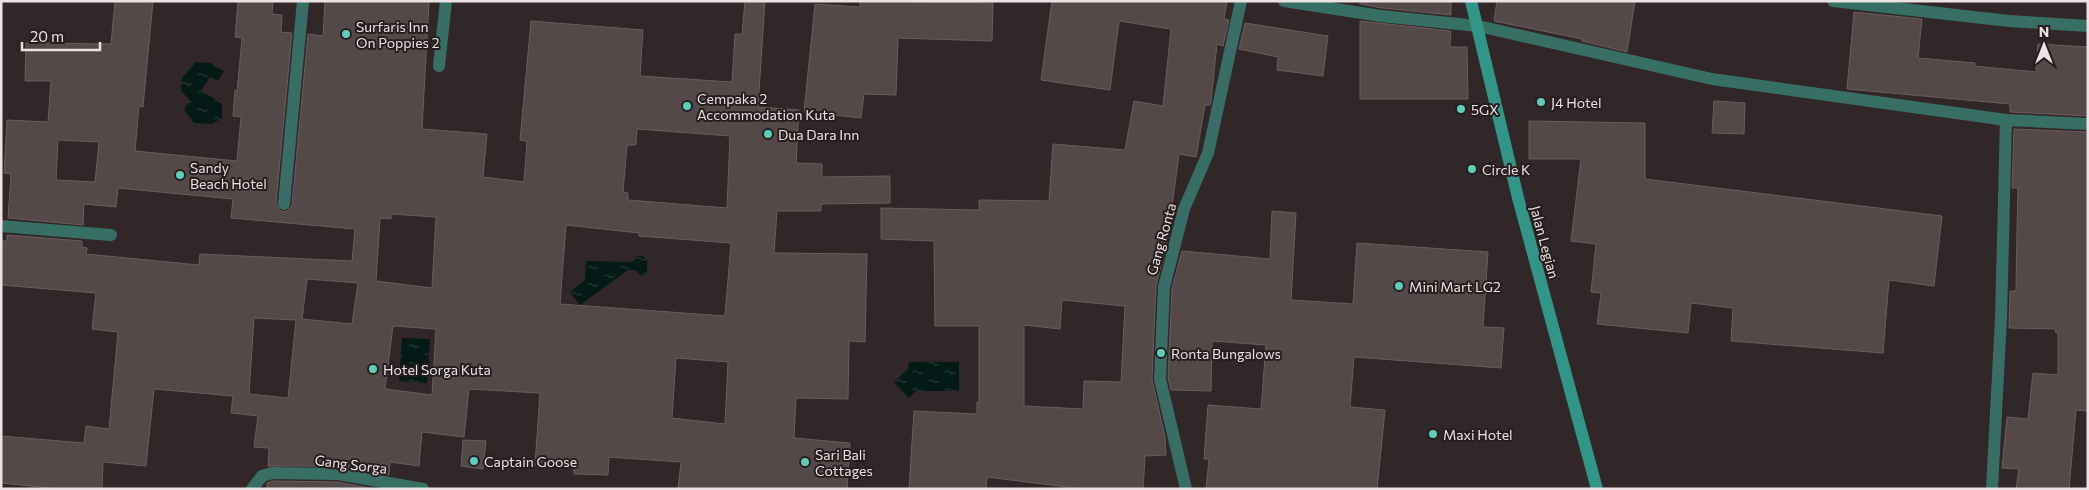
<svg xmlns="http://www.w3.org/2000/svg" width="2089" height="490" viewBox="0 0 2089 490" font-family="Commissioner,sans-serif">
  <defs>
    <pattern id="water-ripples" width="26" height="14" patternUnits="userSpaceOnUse" patternTransform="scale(1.25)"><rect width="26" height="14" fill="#031a16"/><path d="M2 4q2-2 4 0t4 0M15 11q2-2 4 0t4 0" fill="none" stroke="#283b38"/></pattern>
  </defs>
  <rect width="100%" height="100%" fill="#322728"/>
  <path fill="url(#water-ripples)" d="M196,62L210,63L224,71L218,81L210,77L201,91L222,103V118L212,124L194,123L184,110L190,100L181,91L182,78Z
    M637,256H643L647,260V272L641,276L636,270H628L580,305L570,292L585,280L586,261L633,262Z
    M402,338L430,339L427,383L399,381Z
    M909,362H959V391H916L909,398L894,382L908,369Z"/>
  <path fill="#544849" stroke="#6a5d5e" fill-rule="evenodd" d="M115,1H153L143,107L139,106L135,151L237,161L241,117L233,116L235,90L237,92L242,38L235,37L238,1H273L272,14L282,15L281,32L292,33L276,203L279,210L284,212L290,209L292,205L308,34L323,36L325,1H429L422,129L487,134L483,177L524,182L527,141L520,140L531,21L643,30L640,76L732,82L735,34H742L745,1H765L758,107L799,110L796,163L822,164V177L890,176V203L821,204V211H777L774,253L867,254L865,342L849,341L848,399L796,398L794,438L850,443L847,489H678L681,462L609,457L608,475L574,474V467L535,465L540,393L469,389L464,437L422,432L419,466L390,462L389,475L338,466H268L269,448L254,447L258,416L231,413L233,396L154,389L146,466L103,462L102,489H60L1,483V436L84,443L86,426L109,429L118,332L92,329L96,293L1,285V241H7V235L82,241V247L87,248L86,254L199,265L200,254L352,261L355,229L231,218L233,199L118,188L116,207L84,204L83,225L8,218L11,174L4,173L7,120L48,122L51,81H25L26,43L111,44ZM637,129L730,136L727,208L628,200V193L623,192L627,145H636ZM58,140L99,142L95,182L56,180ZM391,214L436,217L432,288L376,281L380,218L391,219ZM566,225L639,233V236L731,243L725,316L560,304ZM307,279L358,283L352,324L302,319ZM254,318L296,320L288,398L249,394ZM393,326L436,329L432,395L385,389ZM676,358L728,362L725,424L672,418Z
    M860,1L993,3L992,41L898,38L896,95L864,94L861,118L804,112L815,4L860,7Z
    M1052,1H1227L1224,19L1229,20L1223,46L1217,44L1211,101L1210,105H1205L1196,157L1179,154L1168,237L1156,286L1152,379L1165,437L1166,455L1145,456L1143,489H1083L987,477L986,489H909L914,411L977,414V402L979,403V326H935L934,241L881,239V208L979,210V200L1049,201L1053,144L1125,150L1134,101L1163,106L1171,29L1119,21L1110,90L1041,80ZM1062,300L1125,306L1121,382L1084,381L1083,409L1024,406V325L1060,329Z
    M1360,1H1451V15L1382,8L1360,4Z
    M1497,1H1635L1627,52L1582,41V39L1494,21Z
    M1854,12L1922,19L1918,58L1975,63L1974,66L2036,72L2038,44L2088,47V116L2010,112V104L1847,89Z
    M1360,21L1451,31L1450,47H1467L1468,99H1360Z
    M1245,23L1328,36L1323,76L1277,70L1278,57L1239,49Z
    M1714,101L1745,103L1744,134L1712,133Z
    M1529,121L1645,123V179L1942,216L1934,286L1889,280L1883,353L1731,341L1733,308L1691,303L1688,333L1597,324L1601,293L1591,292L1596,244L1571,241L1581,159H1529Z
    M2014,129L2088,132V411L2076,410L2069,489H2016L2019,469L2002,468L2007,417L2028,419L2033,373L2058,375V333L2055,332L2056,329L2009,328L2010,291H2016L2017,231L2018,188H2012Z
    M1272,211L1296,213L1291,300L1353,304L1357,243L1488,252L1483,327L1504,328L1501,368L1354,357L1350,407L1385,410L1377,489H1206L1209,459H1204L1208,405L1261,409L1266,345L1212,341L1211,391L1171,390L1168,378L1172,288L1182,251L1270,259Z
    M463,440L486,441L483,469L461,466Z
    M273,481L337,482L375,489H267V483Z"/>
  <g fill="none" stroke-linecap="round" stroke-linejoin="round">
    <path stroke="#376f65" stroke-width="12" d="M1284,1L1381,16L1478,26L1712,79L2006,120L2088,124
      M1833,1L2009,21L2088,26
      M439,66L446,1
      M284,204L303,1
      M1,226L111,235
      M252,489L262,476L272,473L338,474L423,489
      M1186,489L1160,379L1164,287L1184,209L1208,153L1241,1
      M1992,489L2001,318L2006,120"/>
    <path stroke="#329686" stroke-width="12" d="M1471,1L1518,198L1597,489"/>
  </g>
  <g fill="#5cceba" stroke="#281d1e" stroke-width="2">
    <circle cx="346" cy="34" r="5"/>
    <circle cx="1541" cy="102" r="5"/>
    <circle cx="687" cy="106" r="5"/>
    <circle cx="1461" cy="109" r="5"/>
    <circle cx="768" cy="134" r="5"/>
    <circle cx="1472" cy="169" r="5"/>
    <circle cx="180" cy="175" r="5"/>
    <circle cx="1399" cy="286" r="5"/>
    <circle cx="1161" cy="353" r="5"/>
    <circle cx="373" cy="369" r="5"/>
    <circle cx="1433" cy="434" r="5"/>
    <circle cx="474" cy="461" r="5"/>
    <circle cx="805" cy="462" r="5"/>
  </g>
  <g text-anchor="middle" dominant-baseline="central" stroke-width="4" stroke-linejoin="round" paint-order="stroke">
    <g font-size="14" fill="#ebe3e4" stroke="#281d1e" text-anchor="start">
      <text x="356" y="26">Surfaris Inn<tspan x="356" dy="16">On Poppies 2</tspan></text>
      <text x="697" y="98">Cempaka 2<tspan x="697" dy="16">Accommodation Kuta</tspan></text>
      <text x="1551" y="102">J4 Hotel</text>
      <text x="1471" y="109">5GX</text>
      <text x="778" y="134">Dua Dara Inn</text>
      <text x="190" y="167">Sandy<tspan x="190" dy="16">Beach Hotel</tspan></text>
      <text x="1482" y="169">Circle K</text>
      <text x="1409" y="286">Mini Mart LG2</text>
      <text x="1171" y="353">Ronta Bungalows</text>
      <text x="383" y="369">Hotel Sorga Kuta</text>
      <text x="1443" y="434">Maxi Hotel</text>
      <text x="815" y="454">Sari Bali<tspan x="815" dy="16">Cottages</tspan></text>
      <text x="484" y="461">Captain Goose</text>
    </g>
    <g font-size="14" fill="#ebe3e4" stroke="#281d1e">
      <text transform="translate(1161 239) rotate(-74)">Gang Ronta</text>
      <text transform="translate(1545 242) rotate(75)">Jalan Legian</text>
      <text transform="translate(351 464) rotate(7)">Gang Sorga</text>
    </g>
  </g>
  <rect width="2089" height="490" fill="none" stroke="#ebe3e4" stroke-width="5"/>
  <g transform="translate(2044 45)" stroke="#281d1e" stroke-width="4" paint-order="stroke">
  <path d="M0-4L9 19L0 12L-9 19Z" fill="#ebe3e4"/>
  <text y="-8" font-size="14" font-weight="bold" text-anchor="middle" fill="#ebe3e4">N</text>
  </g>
  <path d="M22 42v8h78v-8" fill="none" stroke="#ebe3e4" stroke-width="2.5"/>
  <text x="30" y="42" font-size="15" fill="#ebe3e4" stroke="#281d1e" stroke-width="4" paint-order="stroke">20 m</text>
</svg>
